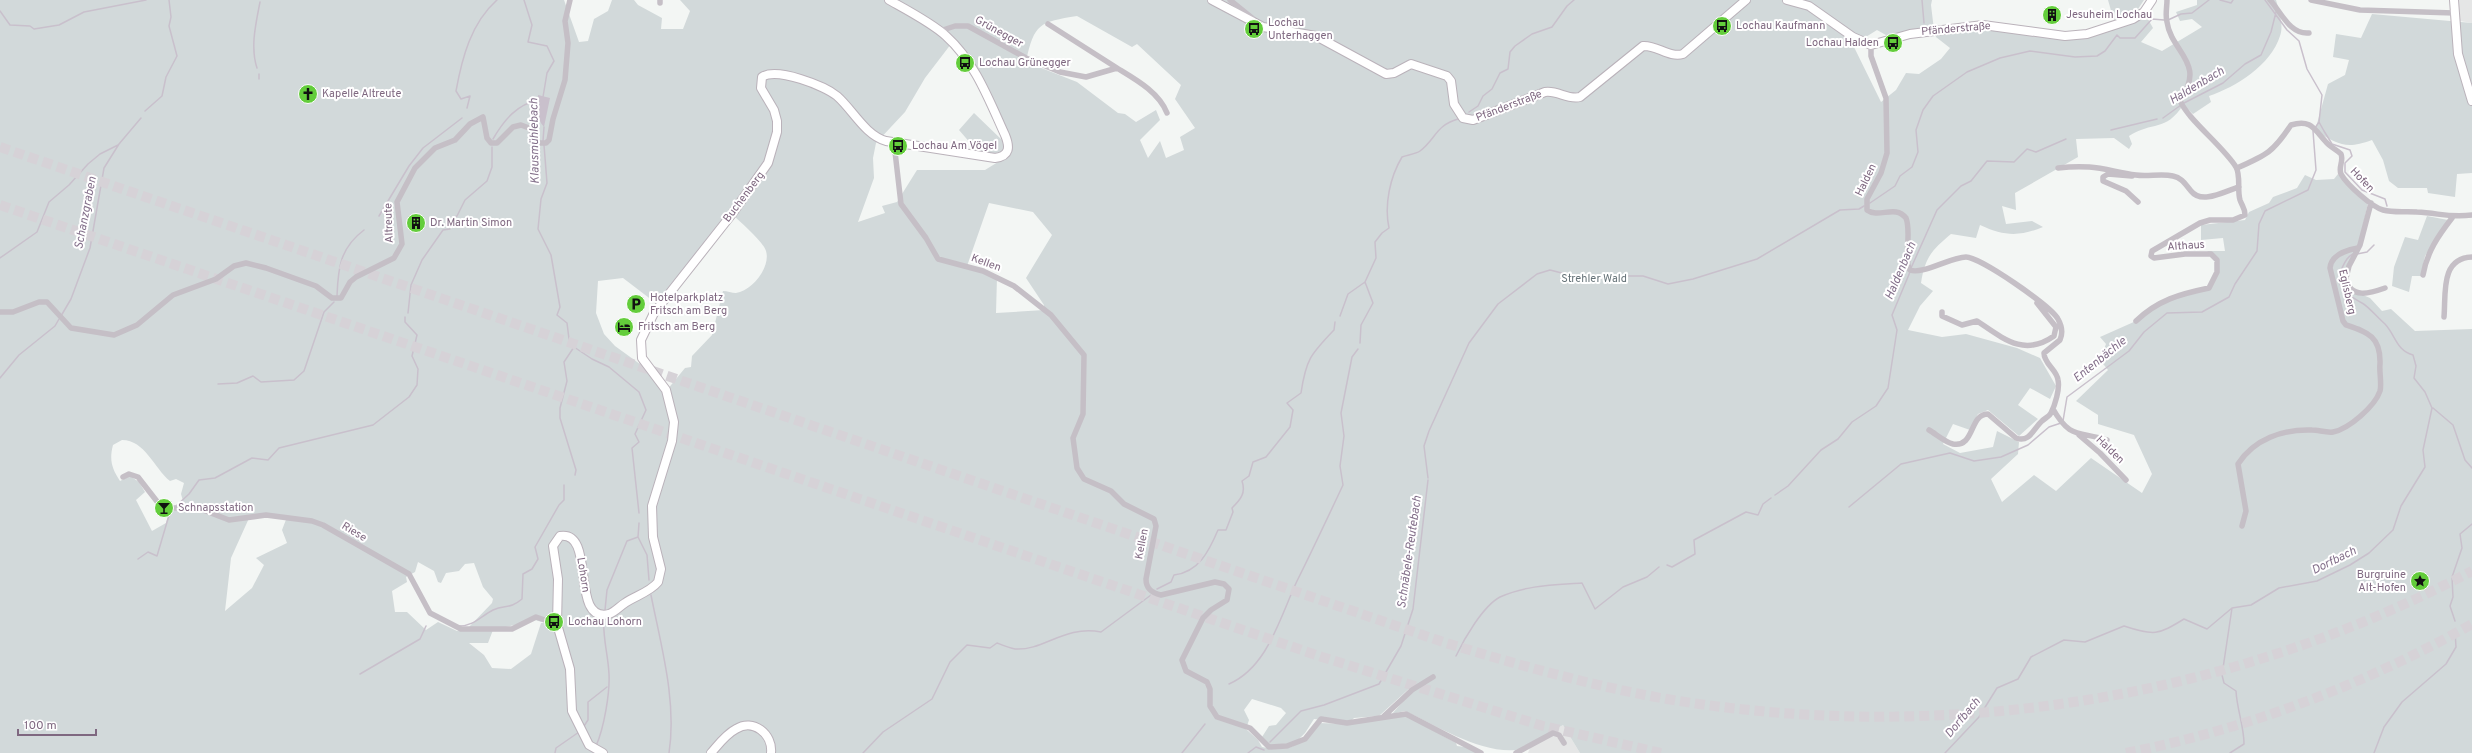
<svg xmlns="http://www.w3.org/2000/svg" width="2472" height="753" viewBox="0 0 2472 753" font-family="Overpass,sans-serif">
  <rect width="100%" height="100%" fill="#f3f6f4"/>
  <path fill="#e5e6e6" d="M2454,0H2472V23L2454,20Z
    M1563,725L1580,753H1528L1532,743Z"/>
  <path fill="#d2d9da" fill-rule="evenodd" d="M0,0H564L579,42L588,41L594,19L608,11L612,0H634L638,5L662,18L661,29H683L690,11L680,0H1932L1931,5L1934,30L1983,25L2075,36L2144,12L2153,28L2141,42L2162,51L2202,27L2192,19L2180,21L2176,12L2197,5V0H2276C2279,11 2284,25 2280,36C2271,65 2236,87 2209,96L2211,102L2193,114L2183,105C2166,132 2152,121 2129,136L2132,144L2129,149L2114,138L2076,139L2078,157L2015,193L2016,210L2002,206L2006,224L2032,221L2043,227C2019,237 2004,236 1980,225L1976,238L1951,234C1932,250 1925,257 1921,283L1933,291L1920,306L1908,330L1942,337L1966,334L2017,348L2040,358L2056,386L2050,399L2030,388L2018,405L2038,419L2019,436L1988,410L1978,414L1970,430L1953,424L1943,444L1960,453L1993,447L1997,431L2019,442L2018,454L1991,479L2002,502L2034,475L2056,491L2091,458L2142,493L2152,474L2134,435L2098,424V415L2076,401L2108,370L2100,360L2106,344L2100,337L2136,321L2160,302L2209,288L2214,281L2217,260L2207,251H2225L2223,238L2201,240V225L2245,220L2249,212L2269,203L2273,197L2297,188L2305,175L2316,180L2334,179L2338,174L2368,203L2358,248L2346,278L2356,292L2370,298L2382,311L2391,309L2415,331L2472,329V753H1580L1563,725C1548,733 1533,745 1516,750C1478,753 1438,726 1405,711L1392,714L1411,692L1412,686L1379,716L1354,718L1350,722L1314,719L1305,733L1292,746H1271L1262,737L1269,726L1276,725L1286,713L1281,708L1252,699L1244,710L1249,720L1246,729L1258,740L1262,747C1295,753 1297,745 1317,723L1353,724L1406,716L1456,743L1457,746L1465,747L1477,753H0ZM1077,16L1132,47L1137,44L1181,85L1175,99L1195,128L1180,137L1184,150L1166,158L1160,141L1148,158L1140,140L1160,120L1156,110L1136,122L1125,114L1118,113L1077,82L1026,62C1034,23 1040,22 1077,16ZM1877,30L1893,39L1934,30L1936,37L1950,48L1941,59L1919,74L1906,73L1896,90L1881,102L1853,45ZM951,44L982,79L1012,146L1011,154L985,170H917L897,202L882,206L885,213L858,222L874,178L873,158L876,143L905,112L925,78ZM989,203L1033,212L1052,235L1026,278L1044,305V310L996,313L997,277L967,266ZM732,214C741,223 762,240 766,251C771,267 752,291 736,293C732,293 727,291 723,291L712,335L692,356L691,367L685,368L667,390L644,367L615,346L604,334L596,313L598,281L623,278L657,304ZM122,440C145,440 154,468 170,481L176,479L184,483L181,494L183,501L174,511H169L166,523L152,531L136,500L145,492L139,482L130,476L120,481C112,469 109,460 113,445ZM250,516L287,517L282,530L287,543L256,558L264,565L252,588L225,611L231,558ZM418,562L434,571L438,582L441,583L446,573L459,571L465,564L474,563L483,587L493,599L492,603L468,628L457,631L438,622L426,630L407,612H395L392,591L407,582L406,577L415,572ZM535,620L545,623H541L531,654L511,669L492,668L484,655L469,643H488L493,630Z
    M2108,0H2144L2138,9L2114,21Z
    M2372,14L2472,23V173L2457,174L2455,197L2428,193L2427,188H2398L2389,181L2383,160L2372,140C2345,150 2339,144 2315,131L2328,84L2345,75L2349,60L2333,57L2336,34L2361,38Z
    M974,113L1002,140L1004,139L1006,149L1000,155L978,152L959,130Z
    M2427,216L2448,220L2425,256L2421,276H2412L2409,292L2392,286L2394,267L2405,237L2418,240Z"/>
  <path fill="#c9c0cc" d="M538,95L550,98L544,127C535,117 538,107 538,95Z"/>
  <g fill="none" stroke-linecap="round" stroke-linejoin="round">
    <path stroke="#c9c0cc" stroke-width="1.5" d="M524,0L532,25L528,42L547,46L554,61L547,73L543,97
      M1922,0L1924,23
      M2220,0L2231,3L2233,0
      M2265,0L2287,30L2299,41L2307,69L2322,95L2319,122L2324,131L2332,144L2350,150L2352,156L2345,163V172L2362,190L2385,199L2387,206
      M0,11L10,25L30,26L34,29L59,25L84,12L146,0
      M2168,20L2181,14L2192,13L2209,0
      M257,68C250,47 256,23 260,2
      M259,74V79
      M2184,103L2223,83L2245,64L2261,55L2271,32L2276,12
      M467,108L470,96L461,99L456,91C462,58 471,23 497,0
      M145,111L162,96L166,77L177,56L169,26L171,17L169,0
      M1469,112L1478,106L1483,96L1492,89L1500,73L1508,69L1510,52L1515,46L1532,34L1552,27L1567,6L1574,0
      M2163,118L2181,105
      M2315,128L2319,122
      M2111,130L2157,119
      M493,139C504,120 517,104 539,100
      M543,141L544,127
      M544,145L547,183L541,199L538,229L551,255L560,307L557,315L567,323L569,339L574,347L592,359L609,367L639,392L646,410L635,434L639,442L632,448L639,513
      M1870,203L1895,186L1900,176L1912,167L1918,152L1916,130L1923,110L1933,96L1967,72L2000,58L2030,51L2075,57L2097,56L2105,51L2117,35L2120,38H2135L2152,19L2164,20
      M379,216L409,166L423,148L462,118
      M2357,254L2367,252L2374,245
      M0,258L37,232L49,202L69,185L88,164L100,154L118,145
      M1911,268L1937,210L1961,186L1971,181L1987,161L2014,162L2027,149L2036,152L2066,139
      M337,296C338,268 340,248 364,230
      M408,313L411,285L422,260L443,230L450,229L449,219L457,216L465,200L487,181L492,167V147
      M61,316L71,299L90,248L104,168L119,144L141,118
      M1340,316L1348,294L1365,282L1376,258L1375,242L1382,233L1389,228C1384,205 1390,177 1402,157C1407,155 1416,154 1420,151C1435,140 1436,125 1458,119
      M1360,343L1361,325L1373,303L1365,282
      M574,347L564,362L567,381L560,408V418L576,470L575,475
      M0,378L19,355L55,326L59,319
      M218,384L237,383L253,376L261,382L294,380L304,371L324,312L334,302
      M2433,408L2453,425L2465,460L2472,468
      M2063,421L2067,397L2129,351L2144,332L2167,313L2202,312L2229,297L2235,284L2257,251L2259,224L2265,211L2308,190L2316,170L2313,131
      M1428,478L1424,446L1429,431L1469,343L1498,304L1537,274L1550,270L1585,279L1610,276H1643L1668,284L1693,279L1757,259L1840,210L1859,209L1864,206
      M1775,495L1788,486L1821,450L1838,439L1852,422L1876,406L1888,388L1897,330L1892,315L1910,272
      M176,506L189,494L199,480L215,478L252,458L268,460L279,448L373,425L409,397L417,385L418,369L412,356L417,335L405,322V317
      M1849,507L1901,464L1950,453L1974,461L2001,457L2028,445L2049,427L2061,423
      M638,537L647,555L649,580
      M138,559L148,552L157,556L170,512
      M1667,565L1672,567L1695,554L1694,540L1746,512L1758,515L1763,504L1771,498
      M1157,589L1171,582L1174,575C1199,572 1209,551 1218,530H1226L1233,512L1232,508C1241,499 1246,493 1242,481L1249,476L1253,462L1266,457L1290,427L1293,410L1287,403L1301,393C1306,359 1311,354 1334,330L1335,322
      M651,595C661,646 677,701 669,753
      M605,610L607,590L627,541L638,537L639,523
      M2455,621L2450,606L2453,597L2452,577L2462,548L2460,534L2472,524
      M459,626C474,626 481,616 493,610C505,604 509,610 522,599L523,574L532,569L538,559L535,547L559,505L564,500V485
      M1456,656C1464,639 1483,606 1500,597C1526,585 1555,585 1582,583L1595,609L1623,587L1647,577L1659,567
      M360,674L420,639L426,626
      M1229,684C1268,667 1280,617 1297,581C1313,549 1328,517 1343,485L1340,466L1344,436L1341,413L1352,357L1358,349
      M584,726L588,720V702L607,687
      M1270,742L1301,711L1324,705L1379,684L1401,646L1413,609L1428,480
      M596,746C604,728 610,693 609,674C608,653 602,636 604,616
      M555,753L556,748L579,732
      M863,753L883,732L932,699L950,662L967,645L990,648L997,643C1002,645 1009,648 1015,649C1044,651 1064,625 1101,632L1151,595
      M1182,753L1205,724
      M1248,753L1256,747L1264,750
      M1945,753L1979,717L1997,688L2018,679L2031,657L2064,640L2085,642L2124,626C2154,636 2158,635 2184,619L2207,629L2232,608L2251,605L2279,588L2317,581L2350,565L2369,553L2393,530L2401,506L2425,467L2423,450L2432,408L2425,392L2414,378L2416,366L2413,355C2396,350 2396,336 2385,324C2379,319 2368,306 2362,303C2347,294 2334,290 2342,268C2345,262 2347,257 2353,254
      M2230,753L2244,744C2244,726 2237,710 2236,691L2224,683L2222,675L2232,608
      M2374,753L2384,727L2402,702L2446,664L2456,647L2455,631"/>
    <path stroke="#d6d2d7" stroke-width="10" stroke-dasharray="10 5" stroke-linecap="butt" d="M0,147L1446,643C1519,665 1592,686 1667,699C1942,745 2226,701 2472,571
      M0,205L1322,657L1543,726L1661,753
      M2126,753C2247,729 2364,685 2472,624"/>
    <g stroke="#bab2ba" stroke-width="10">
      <path id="secondary" d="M1212,0L1263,27L1316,36L1386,74L1394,73L1411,64L1447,76L1451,81L1454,104L1463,118L1473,120L1545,92C1558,90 1567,100 1580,97L1643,46C1657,45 1669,58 1683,54L1746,0
        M1787,0L1809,6L1853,37L1871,45L1910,34L1983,25L2065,36L2087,34L2133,19L2144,12L2152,0
        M2454,0L2458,54L2472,101
        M603,753L589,745L572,711L570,669L557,624L558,579L553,546L560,536C597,530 569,624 609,614C615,612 620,606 625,603C635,596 650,592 658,582L661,569L653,537L652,506L672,441L674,422L666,390L642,358L641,340L654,313L732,214L768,163L777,132V121L774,110L761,88L762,77C777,67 825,86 837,96C853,110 865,135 886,141L995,158C1010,156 1010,147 1005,135C989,100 975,62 946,36C932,23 905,9 889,0
        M711,753C718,745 726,734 736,729C753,718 773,734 771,753"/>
    </g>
    <path stroke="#c5bfc6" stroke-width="5.5" d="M660,0V3
      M1230,0L1252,18
      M2270,0C2281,12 2290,35 2309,33
      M2311,0L2360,10L2454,13
      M1048,24L1117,68
      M940,31L955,26H968L1026,58L1060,72L1086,77L1117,68C1135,79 1159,92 1167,113
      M1871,45V56L1886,98L1887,153L1881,173L1867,199V210C1879,219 1895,204 1906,218C1912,233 1903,262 1910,270C1922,275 1951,257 1966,257C1980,257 2051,306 2058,319C2062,326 2063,333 2060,340L2044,353C2044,364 2057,370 2058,380C2060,389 2055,405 2051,413C2049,417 2045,418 2042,421C2033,429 2030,443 2016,438L1988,414C1969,414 1975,448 1953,444C1945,442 1936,434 1929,430
      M894,143L901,204L926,238L938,259L983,271L1014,286L1051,315L1084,355L1083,414L1073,438L1077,468L1084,479L1111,491L1124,504L1154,519L1156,526L1146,579C1146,589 1152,593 1161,595L1215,582L1224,584L1229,589L1227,600L1211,610L1203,618L1182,660L1186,671L1207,682L1210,689V706L1217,717L1250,728L1269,747L1287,746L1305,739L1321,719L1347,723L1406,714L1481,753
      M2058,168C2093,164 2104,170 2136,175C2148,177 2161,173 2173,176C2182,178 2185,184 2191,191C2202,205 2225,191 2239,187
      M2237,168C2267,155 2273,152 2291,125C2311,119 2314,129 2326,142C2330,147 2336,149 2341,154C2344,161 2338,167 2341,174C2347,185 2372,207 2383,210C2394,213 2406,211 2417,212C2439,213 2449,218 2472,215
      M2132,176L2108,174L2103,177V181L2126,191L2138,202
      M2371,203L2360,245L2349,266L2346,278C2350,300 2371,293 2385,288
      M2423,275C2427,252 2438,236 2452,218
      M0,312H13L39,302H47L71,328L114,335L137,325L173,295L216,279L234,266L246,263L266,268L316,286L332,298H341L350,282L356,277L394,258L402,244L397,202L415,168L435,148L455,140L470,124L483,117L487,138L491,143H497L513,127L521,125L529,128L539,143H546L549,140L553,119L565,80L568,43L565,21L570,0
      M1942,312V316L1962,325L1977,321C2004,339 2024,357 2054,336L2056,327L2037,303
      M2444,317C2446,294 2440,258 2472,257
      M2136,321C2158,300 2180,294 2209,288L2217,272V260L2211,254H2185L2154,258L2151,256L2152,251L2200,223L2210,220H2233L2245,215C2245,208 2242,206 2240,200C2237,190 2241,176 2236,167C2223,146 2186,118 2180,100C2207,63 2171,52 2167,22C2165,15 2167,7 2167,0
      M2053,409C2070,439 2078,431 2107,440
      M2079,435L2100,453L2126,480
      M123,477L129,474L138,477L159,504L169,508H198L229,520L266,515L312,521L323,525L409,574L430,613L461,629H512L536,617L557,624
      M2242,526L2246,511L2238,464C2254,439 2283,429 2312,430C2318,430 2327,433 2333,432C2349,429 2375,406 2380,391C2382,384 2379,371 2380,364C2381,336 2367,332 2346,325L2343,321L2330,268C2331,255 2347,250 2358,248
      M1383,717L1412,690L1433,677
      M1516,753L1553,733L1559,735L1564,743"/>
    <use href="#secondary" stroke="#fff" stroke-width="8"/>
  </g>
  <defs>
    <g id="building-disc" transform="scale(1)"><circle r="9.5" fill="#63cd3b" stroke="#fff"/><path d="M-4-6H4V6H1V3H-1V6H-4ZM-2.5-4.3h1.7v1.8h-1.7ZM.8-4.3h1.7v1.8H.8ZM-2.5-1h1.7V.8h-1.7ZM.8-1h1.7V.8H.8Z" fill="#111"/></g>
    <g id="bus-disc" transform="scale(1)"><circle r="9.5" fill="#63cd3b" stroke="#fff"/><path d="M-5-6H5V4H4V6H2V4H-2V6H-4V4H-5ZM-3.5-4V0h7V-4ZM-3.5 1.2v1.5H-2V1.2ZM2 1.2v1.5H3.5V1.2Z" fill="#111"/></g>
    <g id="church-disc" transform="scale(1)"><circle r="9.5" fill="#63cd3b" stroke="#fff"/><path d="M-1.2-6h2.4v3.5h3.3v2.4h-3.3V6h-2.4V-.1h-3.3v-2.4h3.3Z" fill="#111"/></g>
    <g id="parking-disc" transform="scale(1)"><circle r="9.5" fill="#63cd3b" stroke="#fff"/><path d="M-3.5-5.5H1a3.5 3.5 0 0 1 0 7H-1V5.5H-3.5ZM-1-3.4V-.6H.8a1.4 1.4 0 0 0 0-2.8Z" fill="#111"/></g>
    <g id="hotel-disc" transform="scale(1)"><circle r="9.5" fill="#63cd3b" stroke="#fff"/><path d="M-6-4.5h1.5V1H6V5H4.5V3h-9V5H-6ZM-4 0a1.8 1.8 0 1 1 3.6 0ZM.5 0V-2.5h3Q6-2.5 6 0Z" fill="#111"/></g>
    <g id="bar-disc" transform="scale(1)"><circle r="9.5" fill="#63cd3b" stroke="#fff"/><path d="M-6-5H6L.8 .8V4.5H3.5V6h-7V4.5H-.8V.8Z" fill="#111"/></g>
    <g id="sight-disc" transform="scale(1)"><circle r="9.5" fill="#63cd3b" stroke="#fff"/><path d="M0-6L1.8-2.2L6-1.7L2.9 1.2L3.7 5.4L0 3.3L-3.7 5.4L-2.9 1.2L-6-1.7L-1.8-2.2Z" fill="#111"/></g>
  </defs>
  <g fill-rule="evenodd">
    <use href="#building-disc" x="2052" y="15"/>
    <use href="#bus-disc" x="1722" y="26"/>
    <use href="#bus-disc" x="1254" y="29"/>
    <use href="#bus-disc" x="1893" y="43"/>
    <use href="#bus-disc" x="965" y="63"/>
    <use href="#church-disc" x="308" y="94"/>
    <use href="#bus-disc" x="898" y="146"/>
    <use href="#building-disc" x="416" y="223"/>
    <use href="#parking-disc" x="636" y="304"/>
    <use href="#hotel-disc" x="624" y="327"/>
    <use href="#bar-disc" x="164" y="508"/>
    <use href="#sight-disc" x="2420" y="581"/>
    <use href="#bus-disc" x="554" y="622"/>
  </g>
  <g text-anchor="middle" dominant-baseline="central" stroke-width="4" stroke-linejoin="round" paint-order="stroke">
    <g font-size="11" fill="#7f6880" stroke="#fff" text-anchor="start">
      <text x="2066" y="15">Jesuheim Lochau</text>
      <text x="1268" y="23">Lochau<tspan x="1268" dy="13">Unterhaggen</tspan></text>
      <text x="1736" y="26">Lochau Kaufmann</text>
      <text x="1879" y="43" text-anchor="end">Lochau Halden</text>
      <text x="979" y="63">Lochau Grünegger</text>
      <text x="322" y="94">Kapelle Altreute</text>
      <text x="912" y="146">Lochau Am Vögel</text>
      <text x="430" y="223">Dr. Martin Simon</text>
      <text x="650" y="298">Hotelparkplatz<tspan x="650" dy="13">Fritsch am Berg</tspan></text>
      <text x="638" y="327">Fritsch am Berg</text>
      <text x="178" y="508">Schnapsstation</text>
      <text x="2406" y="575" text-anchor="end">Burgruine<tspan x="2406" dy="13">Alt-Hofen</tspan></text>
      <text x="568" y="622">Lochau Lohorn</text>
    </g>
    <g font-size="11" fill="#7f6880" stroke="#fff">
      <text transform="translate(1956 29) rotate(-5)">Pfänderstraße</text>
      <text transform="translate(999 32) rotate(29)">Grünegger</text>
      <text transform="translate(1509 106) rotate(-21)">Pfänderstraße</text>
      <text transform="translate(1866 180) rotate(-64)">Halden</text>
      <text transform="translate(2362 180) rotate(46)">Hofen</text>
      <text transform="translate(744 197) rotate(-53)">Buchenberg</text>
      <text transform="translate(389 223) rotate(-92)">Altreute</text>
      <text transform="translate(2186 246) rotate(-4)">Althaus</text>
      <text transform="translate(986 263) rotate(20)">Kellen</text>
      <text transform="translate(2347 292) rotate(77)">Eglisberg</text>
      <text transform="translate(2110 450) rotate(44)">Halden</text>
      <text transform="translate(354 532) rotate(31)">Riese</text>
      <text transform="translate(1142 544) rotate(-79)">Kellen</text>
      <text transform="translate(583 575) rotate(81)">Lohorn</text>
    </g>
    <g font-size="11" fill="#667378" stroke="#fff">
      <text x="1594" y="279">Strehler Wald</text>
    </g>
    <g font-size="12" font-style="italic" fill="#836f8a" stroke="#fff">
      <text transform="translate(2197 86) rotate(-31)">Haldenbach</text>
      <text transform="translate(535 141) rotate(-91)">Klausmühlebach</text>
      <text transform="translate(86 213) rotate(-79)">Schanzgraben</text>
      <text transform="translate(1901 271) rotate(-67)">Haldenbach</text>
      <text transform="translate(2100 360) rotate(-39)">Entenbächle</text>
      <text transform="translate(1410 552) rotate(-82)">Schnäbele-Reutebach</text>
      <text transform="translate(2334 561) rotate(-26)">Dorfbach</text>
      <text transform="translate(1963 718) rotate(-50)">Dorfbach</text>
    </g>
  </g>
  <path d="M18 729v6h78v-6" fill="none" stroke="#7f6880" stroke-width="2"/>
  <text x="24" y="729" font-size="12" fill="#7f6880" stroke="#ffffff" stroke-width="3" paint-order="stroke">100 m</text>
</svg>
